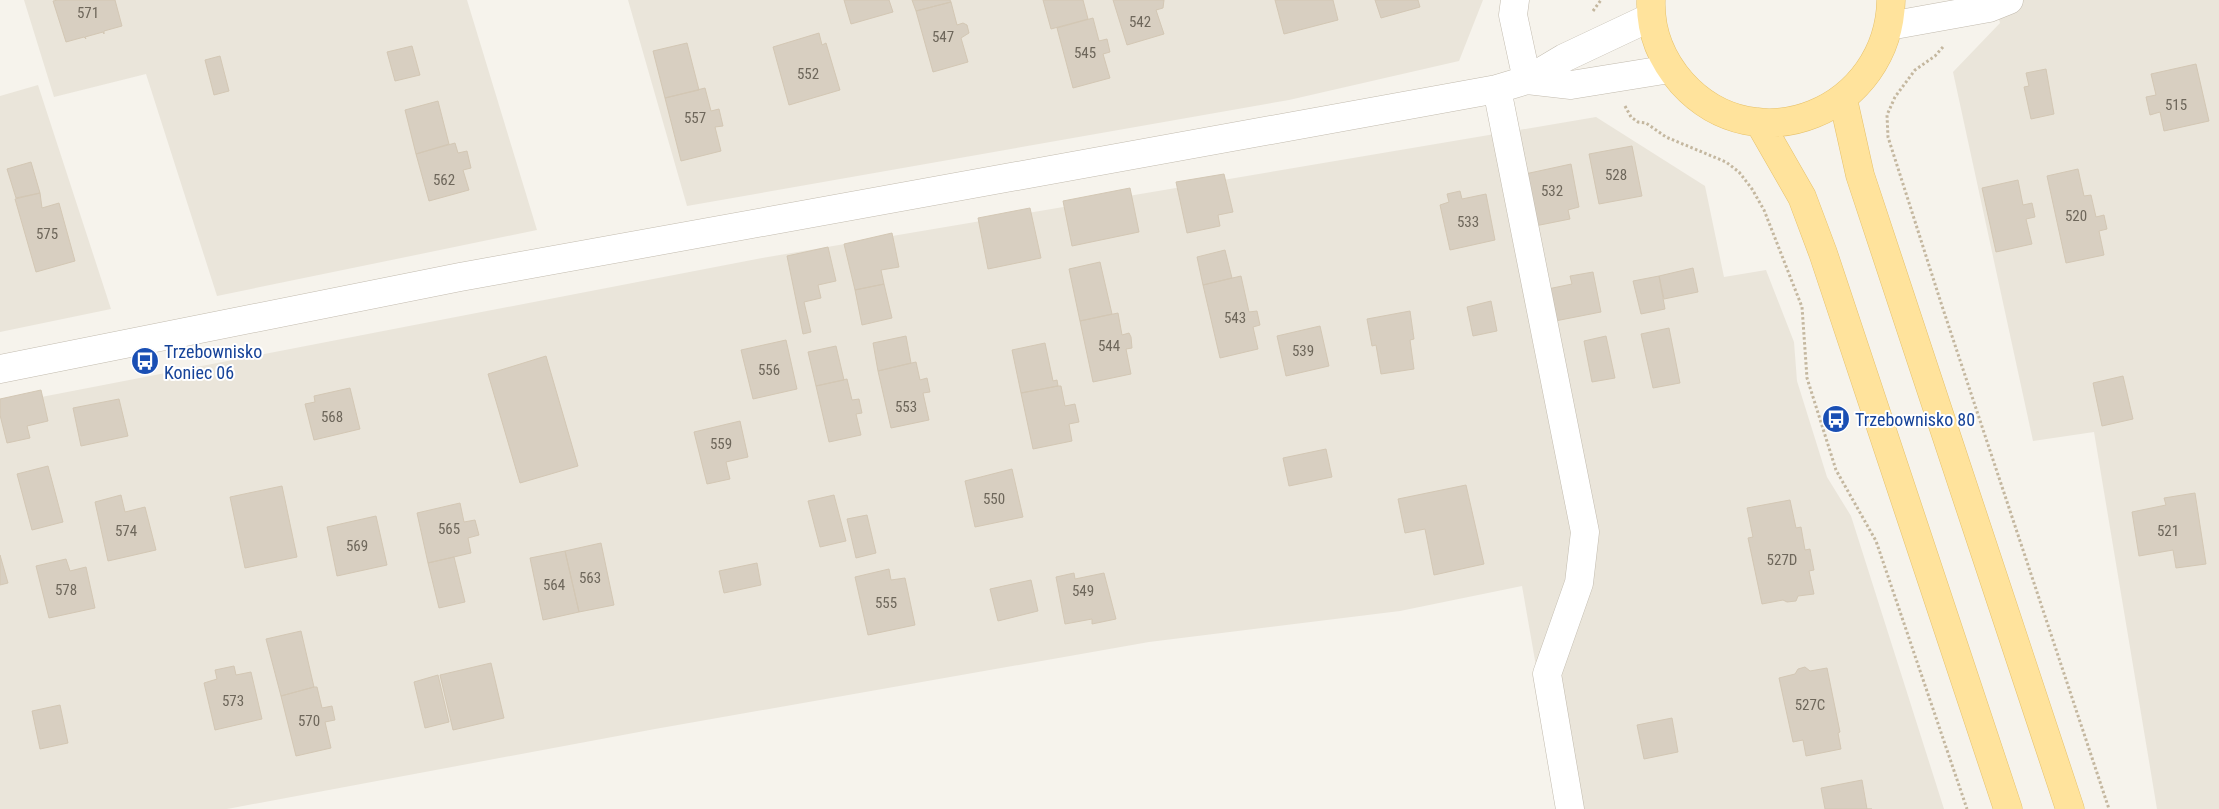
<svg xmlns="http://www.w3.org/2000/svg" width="2219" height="809" viewBox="0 0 2219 809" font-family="'Roboto Condensed',sans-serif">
  <rect width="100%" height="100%" fill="#f6f3ec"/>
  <path fill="#eae5da" d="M24,0H467L537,230L217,296L146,74L54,97Z
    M628,0H1483L1459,61L1289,100L687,206Z
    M1994,0H2219V809H2157L2094,432L2033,441L1953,72L2000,23Z
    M38,85L111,309L0,332V96Z
    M1596,117L1705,186L1724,277L1766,270L1794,342L1797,381L1827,477L1851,516L1944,809H1561L1522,586L1400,611L1149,642L655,729L227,809H0V405L762,258Z"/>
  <path fill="#d8cfc1" stroke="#d3c7b4" d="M58,0H115L122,26L104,31V34L103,32L85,37L86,39L84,37L66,42L53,1Z
    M844,0H889L893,12L851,24Z
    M912,0H950L951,2L916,11Z
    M1043,0H1083L1088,19L1051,29Z
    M1113,0H1164L1163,8L1156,10L1164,34L1127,45Z
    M1275,0H1333L1338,20L1284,34Z
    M1375,0H1418L1420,7L1381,18Z
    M951,2L957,25L963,23L967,25L969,33L961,38L968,62L933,72L916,11Z
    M1093,18L1099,41L1107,39L1110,52L1103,54L1110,78L1073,88L1057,28Z
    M819,33L822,45L826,43L840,90L789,105L773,47Z
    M687,43L699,90L665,98L653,51Z
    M412,46L420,75L395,81L387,52Z
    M220,56L229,91L214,95L205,60Z
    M2196,64L2209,121L2164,131L2160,112L2150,115L2146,97L2156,95L2151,74Z
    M2046,69L2054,114L2031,119L2024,87L2029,86L2026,73Z
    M705,88L711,111L719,109L723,126L715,127L721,151L681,161L665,98Z
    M438,101L449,144L416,154L405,110Z
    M455,143L458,153L467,151L471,168L463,170L469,190L429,201L416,154Z
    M1632,146L1642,196L1599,204L1589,154Z
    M31,162L40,193L16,198L7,169Z
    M1571,164L1579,207L1568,210L1570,219L1535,226L1525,174Z
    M2078,169L2084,196L2091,195L2096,217L2104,215L2107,229L2099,231L2104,255L2066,263L2047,176Z
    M1224,174L1233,212L1218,215L1220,226L1187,233L1176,182Z
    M2018,180L2023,205L2032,203L2035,217L2026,219L2032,244L1996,252L1982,188Z
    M1130,188L1139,232L1072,246L1063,201Z
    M1460,191L1462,199L1486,194L1495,240L1450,250L1440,205L1449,202L1447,194Z
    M40,193L42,208L59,203L75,261L36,272L15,199Z
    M1030,208L1041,258L988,269L978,218Z
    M892,233L899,267L881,270L884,284L855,290L844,244Z
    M828,247L836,281L818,285L821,298L804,302L811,332L803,334L787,256Z
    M1225,250L1232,278L1203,285L1197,257Z
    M1100,262L1112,314L1080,321L1069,269Z
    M1693,268L1698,292L1664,299L1659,276Z
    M1593,272L1601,312L1550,322L1543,290L1572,284L1570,276Z
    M1241,276L1249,312L1257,311L1260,325L1253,327L1258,349L1220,358L1203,285Z
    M1659,276L1665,309L1641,314L1633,281Z
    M884,284L892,318L862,325L855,290Z
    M1491,301L1497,331L1473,336L1467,307Z
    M1410,311L1414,339L1410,340L1414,369L1381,374L1376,345L1372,346L1367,319Z
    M1118,313L1122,335L1129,333L1131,337L1132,348L1126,349L1131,374L1093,382L1080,321Z
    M1320,326L1329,366L1286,376L1277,336Z
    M1669,328L1680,383L1653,388L1641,334Z
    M906,336L911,363L878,371L873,343Z
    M1606,336L1615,378L1592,382L1584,341Z
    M786,340L797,389L753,399L741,350Z
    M1045,343L1053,381L1057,380L1058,386L1021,393L1012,350Z
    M836,346L844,380L816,386L808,352Z
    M546,356L578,466L520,483L488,374Z
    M916,362L920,380L927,378L930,392L923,393L929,420L891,428L878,371Z
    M2123,376L2133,419L2102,426L2093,383Z
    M847,379L852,400L859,399L862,413L856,414L861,435L829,442L816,386Z
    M1058,386H1061L1065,406L1075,404L1079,422L1069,424L1072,441L1033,449L1021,393Z
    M350,388L360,429L314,440L305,404L315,402L314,396Z
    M41,390L48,421L27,426L30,438L7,443L0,415V399Z
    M119,399L128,436L81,446L73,408Z
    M740,421L748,457L726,462L730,479L707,484L694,432Z
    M1326,449L1332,477L1289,486L1283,458Z
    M48,466L63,522L32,530L17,474Z
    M1012,469L1023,517L975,527L965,481Z
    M1466,485L1484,564L1434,575L1425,529L1405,533L1398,499Z
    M282,486L297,557L245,568L230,497Z
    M2195,493L2206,564L2176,568L2173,550L2139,556L2132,512L2166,505L2164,498Z
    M121,495L125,512L145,507L156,550L108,561L95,502Z
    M834,495L846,541L820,547L808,501Z
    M1790,500L1796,528L1801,527L1805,550L1810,549L1814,570L1809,571L1814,594L1798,596L1796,601L1787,602L1783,600L1762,604L1748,538L1753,537L1747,508Z
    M460,503L464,522L475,520L479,535L468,538L471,553L428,563L417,513Z
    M867,515L876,553L856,558L847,519Z
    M376,516L387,565L337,576L327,527Z
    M601,543L614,605L579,612L565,551Z
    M565,551L579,612L543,620L530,558Z
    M0,555L8,583L0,585Z
    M454,557L465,602L439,608L428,563Z
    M66,559L70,571L86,567L95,608L49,618L36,566Z
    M757,563L761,585L724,593L719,571Z
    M889,569L891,580L905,578L915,625L868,635L855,577Z
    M1074,573L1075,579L1104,573L1116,619L1092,624V619L1065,624L1056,577Z
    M1031,580L1038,611L998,621L990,589Z
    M301,631L314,687L281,696L266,639Z
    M491,663L504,718L453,730L440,675Z
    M234,666L236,675L251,672L262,719L215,730L204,683L217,679L215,670Z
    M1805,667L1810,671L1827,668L1840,732L1838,733L1841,749L1806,756L1803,740L1793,742L1779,678L1795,674L1798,669Z
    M438,675L449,722L425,728L414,682Z
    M314,687H317L322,708L332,706L335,720L325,722L331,748L296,756L281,696Z
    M60,705L68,743L40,749L32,711Z
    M1672,718L1678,752L1644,759L1637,725Z
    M1862,780L1867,809H1872H1825L1821,788Z"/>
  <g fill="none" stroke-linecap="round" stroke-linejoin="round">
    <g stroke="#c2bbae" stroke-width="29">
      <path id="minor" d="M1515,0L1513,15L1527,80
        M1889,26L1989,8L2009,0
        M1527,80L1571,85L1670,69
        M1497,89L1585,532L1579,583L1547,674L1570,809
        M0,369L460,277L1497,89L1527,80L1564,58L1651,17"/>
    </g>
    <g stroke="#e6c16a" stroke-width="29">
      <path id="major" d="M1651,0C1650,31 1661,59 1682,83C1757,166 1889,110 1891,0
        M1843,99L1860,175L2070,809
        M1759,122L1802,197L1823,253L2008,809"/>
    </g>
    <path stroke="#c4b79f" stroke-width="3" stroke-dasharray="2.5 2.5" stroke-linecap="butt" d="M1593,11L1601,0
      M1943,47L1935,56L1915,70L1895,97L1887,115L1888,137L1942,306L2109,809
      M1625,106L1631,117L1638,122L1646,123L1666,137L1726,162L1739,172L1752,189L1764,210L1802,307L1807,378L1836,470L1876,541L1967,809"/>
    <use href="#minor" stroke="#fff" stroke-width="28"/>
    <use href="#major" stroke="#ffe39c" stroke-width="28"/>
  </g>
  <defs>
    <g id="bus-disc" transform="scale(1.4375)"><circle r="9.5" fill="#1a4fb4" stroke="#fff"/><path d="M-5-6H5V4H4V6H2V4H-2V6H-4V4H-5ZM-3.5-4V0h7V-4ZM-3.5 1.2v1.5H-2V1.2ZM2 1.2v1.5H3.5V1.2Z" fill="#fff"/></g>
  </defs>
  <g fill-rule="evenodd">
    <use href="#bus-disc" x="145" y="361"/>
    <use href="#bus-disc" x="1836" y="419"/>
  </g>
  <g text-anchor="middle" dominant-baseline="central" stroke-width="4" stroke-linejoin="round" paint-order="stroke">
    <g font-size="15" fill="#6e675b">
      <text x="88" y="13">571</text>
      <text x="1140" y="22">542</text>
      <text x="943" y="37">547</text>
      <text x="1085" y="53">545</text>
      <text x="808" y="74">552</text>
      <text x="2176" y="105">515</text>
      <text x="695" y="118">557</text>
      <text x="1616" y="175">528</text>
      <text x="444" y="180">562</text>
      <text x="1552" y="191">532</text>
      <text x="2076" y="216">520</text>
      <text x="1468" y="222">533</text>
      <text x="47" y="234">575</text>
      <text x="1235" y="318">543</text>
      <text x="1109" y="346">544</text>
      <text x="1303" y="351">539</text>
      <text x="769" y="370">556</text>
      <text x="906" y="407">553</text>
      <text x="332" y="417">568</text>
      <text x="721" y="444">559</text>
      <text x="994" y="499">550</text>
      <text x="449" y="529">565</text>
      <text x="126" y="531">574</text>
      <text x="2168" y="531">521</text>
      <text x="357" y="546">569</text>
      <text x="1782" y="560">527D</text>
      <text x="590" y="578">563</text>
      <text x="554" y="585">564</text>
      <text x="66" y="590">578</text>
      <text x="1083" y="591">549</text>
      <text x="886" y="603">555</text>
      <text x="233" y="701">573</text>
      <text x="1810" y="705">527C</text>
      <text x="309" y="721">570</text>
    </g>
    <g font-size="18" fill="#164399" stroke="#fff" text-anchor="start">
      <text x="164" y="351">Trzebownisko<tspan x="164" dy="21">Koniec 06</tspan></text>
      <text x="1855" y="419">Trzebownisko 80</text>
    </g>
  </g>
</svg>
